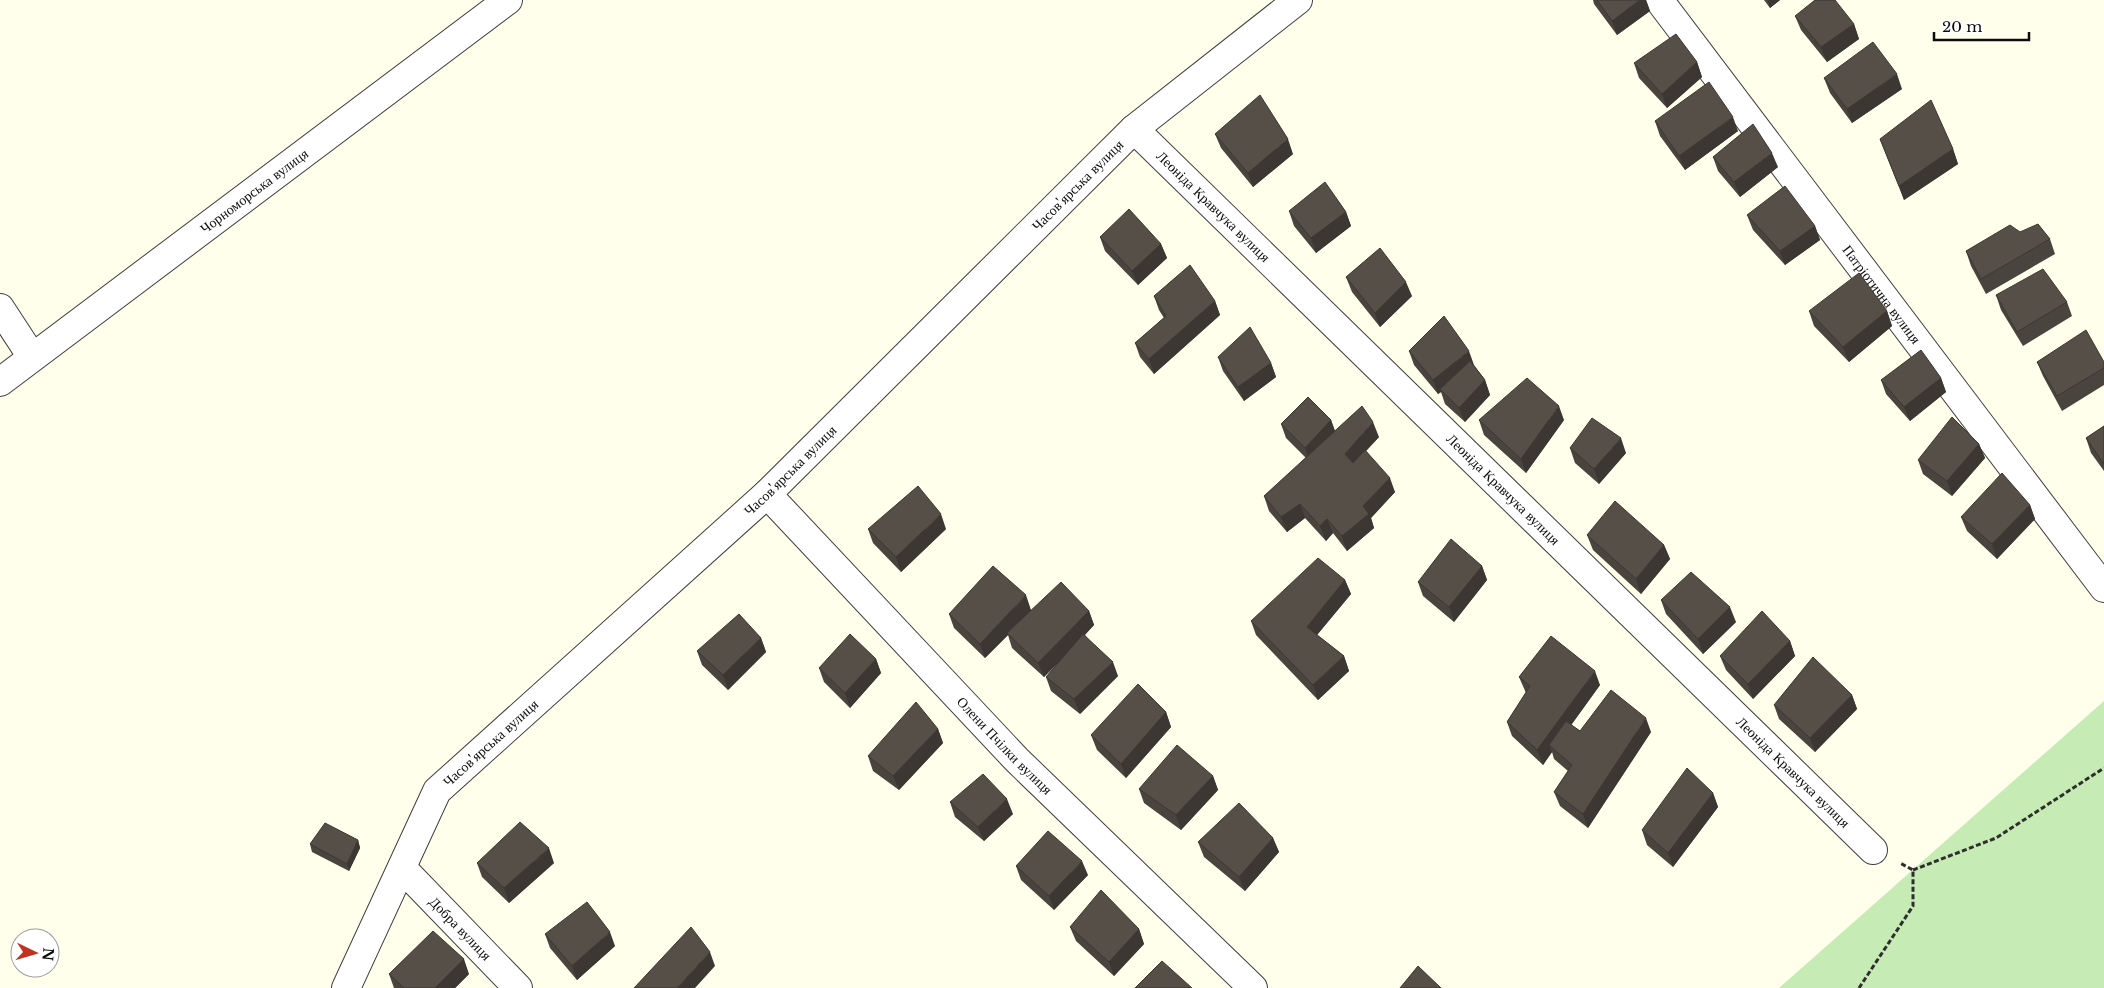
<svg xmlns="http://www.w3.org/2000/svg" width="2104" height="988" viewBox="0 0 2104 988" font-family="'Libre Baskerville',serif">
  <rect width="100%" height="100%" fill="#ffffeb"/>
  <path fill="#c7ebb4" d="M2104,701V988H1779Z"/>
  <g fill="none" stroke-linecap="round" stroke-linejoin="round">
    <g stroke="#3f3f3f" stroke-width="30">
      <g id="minor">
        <path id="s1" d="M1659,0L2104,588"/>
        <path id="s2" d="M1134,129L1873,850"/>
        <path d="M0,308L32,357"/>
        <path id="s3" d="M0,382L508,0"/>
        <path id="s4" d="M767,494L1017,760L1253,988"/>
        <path id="s5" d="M402,868L518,988"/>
        <path id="s6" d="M346,988L437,791L767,494L1134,129L1298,0"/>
      </g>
    </g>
    <path stroke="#2e2e2e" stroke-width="3" stroke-dasharray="5 2.5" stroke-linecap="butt" d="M1913,870L1996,838L2104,768
      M1859,988L1913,906V870L1900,863"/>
    <use href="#minor" stroke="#fff" stroke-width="28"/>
  </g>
  <path fill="#49443e" d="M1593,0H1646L1650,11L1617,35L1594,4Z
    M1764,0H1780L1770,8Z
    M1795,16L1854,24L1859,39L1827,62L1801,30Z
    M1697,62L1702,77L1667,108L1639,78L1634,63Z
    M1824,78L1902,89L1852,123L1830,93Z
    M1655,121L1738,131L1685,170L1660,136Z
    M1215,134L1293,154L1253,187L1221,148Z
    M1880,139L1953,149L1958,164L1904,200Z
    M1713,157L1778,167L1740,197L1718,171Z
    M1289,211L1346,212L1351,226L1316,253L1294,226Z
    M1747,215L1815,226L1820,240L1785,265L1753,230Z
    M2020,232L2050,239L2055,254L1986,294L1971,266L1966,251Z
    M1100,237L1161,244L1167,258L1138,285L1105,251Z
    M1346,277L1412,296L1380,327L1352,292Z
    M1996,295L2067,302L2072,316L2023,346L2001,310Z
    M1154,296L1215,301L1220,315L1154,374L1140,357L1135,343L1164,318L1159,310Z
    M1809,311H1887L1892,326L1849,362L1814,326Z
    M1409,351L1474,365L1485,380L1490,395L1465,422L1445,404L1441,392L1438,394L1414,365Z
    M1218,357L1271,363L1276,377L1244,401L1223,371Z
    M2037,362H2104V385L2062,411L2043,376Z
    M1941,378L1946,392L1910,421L1886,394L1881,380Z
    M1331,420L1335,431L1379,437L1366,451L1395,492L1371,518L1374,528L1347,551L1333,533L1326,541L1305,518L1287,532L1269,511L1264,496L1306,458L1286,438L1281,424Z
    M1479,420H1564L1526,473L1484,435Z
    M2104,426V471L2091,453L2086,438Z
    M1979,444L1985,458L1952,496L1923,474L1918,460Z
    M1570,448L1626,453L1599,484L1575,463Z
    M2030,505L2035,519L1997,559L1967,531L1961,517Z
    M868,529H946L901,572L873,543Z
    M1587,535L1664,545L1670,559L1641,594L1593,550Z
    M1482,566L1487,580L1454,622L1423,596L1418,582Z
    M1345,580L1351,594L1317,635L1344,656L1349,671L1318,700L1256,635L1251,621Z
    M1661,600L1736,622L1703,654L1666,614Z
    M1031,610L1089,611L1094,625L1085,635L1118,676L1080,714L1051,691L1046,677L1058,663L1044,677L1012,648L1008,635L985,658L954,628L949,614Z
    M761,638L766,652L728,690L702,665L697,651Z
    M1790,641L1795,656L1753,699L1726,670L1720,656Z
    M876,659L881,673L850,708L824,682L819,668Z
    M1519,677L1600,685L1571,725L1580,731L1651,732L1588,828L1560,806L1554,792L1568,771L1554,759L1552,752L1543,765L1512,736L1507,722L1526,693Z
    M1852,695L1857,709L1815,752L1779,719L1774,705Z
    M1166,712L1171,727L1126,778L1097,750L1091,735Z
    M938,729L943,743L899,790L873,771L868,756Z
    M1213,776L1218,790L1181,830L1144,803L1139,789Z
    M1713,793L1718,807L1673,867L1647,845L1642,830Z
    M950,802L1013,814L984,841L955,817Z
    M1273,838L1279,852L1245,891L1204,857L1198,842Z
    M358,840L360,848L349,871L312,852L310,844Z
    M477,863H554L509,903L482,877Z
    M1016,866L1088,875L1054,910L1021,880Z
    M1070,927L1139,929L1144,944L1114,976L1076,941Z
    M545,934L615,946L577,980L550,948Z
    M389,974H469L455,988H394Z"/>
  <path fill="#3c3732" d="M1640,0H1646L1650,11L1617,35L1612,21Z
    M1768,0H1780L1770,8Z
    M1854,24L1859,39L1827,62L1821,47Z
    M1697,62L1702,77L1667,108L1662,94Z
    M1897,74L1902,89L1852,123L1847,109Z
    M1733,117L1738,131L1685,170L1679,156Z
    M1288,139L1293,154L1253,187L1248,173Z
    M1953,149L1958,164L1904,200L1899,186Z
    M1772,153L1778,167L1740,197L1734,182Z
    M1346,212L1351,226L1316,253L1311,238Z
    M1815,226L1820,240L1785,265L1780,251Z
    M1161,244L1167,258L1138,285L1132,271Z
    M1406,282L1412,296L1380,327L1375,313Z
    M1215,301L1220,315L1154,374L1149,359Z
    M1887,311L1892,326L1849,362L1843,347Z
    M1469,351L1474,365L1440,389L1441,392L1438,394L1433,380Z
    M1271,363L1276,377L1244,401L1238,387Z
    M1941,378L1946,392L1910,421L1904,407Z
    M1485,380L1490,395L1465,422L1459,408Z
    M1559,406L1564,420L1526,473L1521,459Z
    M1331,420L1336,434L1310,462L1305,448Z
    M1373,422L1379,437L1350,468L1345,454Z
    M1621,438L1626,453L1599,484L1594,469Z
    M1979,444L1985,458L1952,496L1947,481Z
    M1390,478L1395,492L1371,518L1374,528L1347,551L1342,536L1363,506Z
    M1300,504L1305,518L1287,532L1281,517Z
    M2030,505L2035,519L1997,559L1992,544Z
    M941,514L946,529L901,572L896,557Z
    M1327,519L1333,533L1326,541L1320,526Z
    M1664,545L1670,559L1641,594L1636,579Z
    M1482,566L1487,580L1454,622L1449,607Z
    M1345,580L1351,594L1312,641L1307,627Z
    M1026,595L1031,610L1007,633L1008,635L985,658L980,644Z
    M1730,607L1736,622L1703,654L1698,639Z
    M1089,611L1094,625L1044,677L1038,663Z
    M761,638L766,652L728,690L723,675Z
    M1790,641L1795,656L1753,699L1748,684Z
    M1344,656L1349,671L1318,700L1313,685Z
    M876,659L881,673L850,708L845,693Z
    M1113,662L1118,676L1080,714L1074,699Z
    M1595,671L1600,685L1554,749L1549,745L1552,752L1543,765L1537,750Z
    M1852,695L1857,709L1815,752L1810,738Z
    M1166,712L1171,727L1126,778L1121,764Z
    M1646,718L1651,732L1588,828L1583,814Z
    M938,729L943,743L899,790L893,776Z
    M1213,776L1218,790L1181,830L1176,815Z
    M1713,793L1718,807L1673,867L1668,853Z
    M1007,799L1013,814L984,841L978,827Z
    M1273,838L1279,852L1245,891L1239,877Z
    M358,840L360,848L349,871L347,864Z
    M549,848L554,863L509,903L504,888Z
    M1082,861L1088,875L1054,910L1049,896Z
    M1139,929L1144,944L1114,976L1109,962Z
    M610,932L615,946L577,980L572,966Z
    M710,952L715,966L695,988H677Z
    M464,959L469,974L455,988H435Z"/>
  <path fill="#554f48" stroke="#3c3732" d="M1597,0H1640L1612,21Z
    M1815,0H1835L1854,24L1821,47L1795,16Z
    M1676,34L1697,62L1662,94L1634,63Z
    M1873,42L1897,74L1847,109L1824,78Z
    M1709,82L1733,117L1679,156L1655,121Z
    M1260,95L1288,139L1248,173L1215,134Z
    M1931,100L1953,149L1899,186L1880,139Z
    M1753,124L1772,153L1734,182L1713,157Z
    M1325,182L1346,212L1311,238L1289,211Z
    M1785,186L1815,226L1780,251L1747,215Z
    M1129,209L1161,244L1132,271L1100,237Z
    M2038,224L2050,239L1981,279L1966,251L2010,225L2020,232Z
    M1380,248L1406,282L1375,313L1346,277Z
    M1190,265L1215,301L1149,359L1135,343L1166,316L1154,296Z
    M2043,269L2067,302L2017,332L1996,295Z
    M1859,273L1887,311L1843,347L1809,311Z
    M1444,316L1469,351L1433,380L1409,351Z
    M1250,327L1271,363L1238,387L1218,357Z
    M2086,330L2104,362V368L2057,396L2037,362Z
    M1921,350L1941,378L1904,407L1881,380Z
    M1470,361L1485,380L1459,408L1440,389Z
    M1527,378L1559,406L1521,459L1479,420Z
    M1308,397L1331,420L1305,448L1281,424Z
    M1362,406L1373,422L1345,454L1353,463L1365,450L1390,478L1363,506L1369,514L1342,536L1327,519L1320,526L1300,504L1281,517L1264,496Z
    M1952,417L1979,444L1947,481L1918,460Z
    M1592,418L1621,438L1594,469L1570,448Z
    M2104,426V464L2086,438Z
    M2002,473L2030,505L1992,544L1961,517Z
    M918,486L941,514L896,557L868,529Z
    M1615,501L1664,545L1636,579L1587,535Z
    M1451,539L1482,566L1449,607L1418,582Z
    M1318,558L1345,580L1307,627L1344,656L1313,685L1251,621Z
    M993,566L1026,595L980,644L949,614Z
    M1691,572L1730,607L1698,639L1661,600Z
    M1061,582L1089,611L1038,663L1007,633Z
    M1762,611L1790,641L1748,684L1720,656Z
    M739,614L761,638L723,675L697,651Z
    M850,634L876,659L845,693L819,668Z
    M1083,634L1113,662L1074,699L1046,677Z
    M1551,636L1595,671L1537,750L1507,722L1530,686L1519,677Z
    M1813,657L1852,695L1810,738L1774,705Z
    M1138,684L1166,712L1121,764L1091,735Z
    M1611,690L1646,718L1583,814L1554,792L1572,765L1549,745L1566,721L1580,731Z
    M916,702L938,729L893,776L868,756Z
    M1177,745L1213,776L1176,815L1139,789Z
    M1687,768L1713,793L1668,853L1642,830Z
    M983,774L1007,799L978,827L950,802Z
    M1239,803L1273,838L1239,877L1198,842Z
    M520,822L549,848L504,888L477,863Z
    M325,823L358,840L347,864L310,844Z
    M1048,831L1082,861L1049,896L1016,866Z
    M1101,890L1139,929L1109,962L1070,927Z
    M587,902L610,932L572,966L545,934Z
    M691,927L710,952L677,988H634Z
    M433,931L464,959L435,988H404L389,974Z
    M1162,961L1192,988H1135Z
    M1418,966L1441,988H1400Z"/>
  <g text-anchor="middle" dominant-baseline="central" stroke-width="5" stroke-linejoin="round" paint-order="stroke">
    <g font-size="14" fill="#0c0c0c" stroke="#fff">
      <text stroke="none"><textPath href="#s6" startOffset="1099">Часов'ярська вулиця</textPath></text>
      <text stroke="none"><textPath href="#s3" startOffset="318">Чорноморська вулиця</textPath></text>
      <text stroke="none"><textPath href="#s2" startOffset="111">Леоніда Кравчука вулиця</textPath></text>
      <text stroke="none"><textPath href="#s1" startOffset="369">Патріотична вулиця</textPath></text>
      <text stroke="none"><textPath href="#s6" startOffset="694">Часов'ярська вулиця</textPath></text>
      <text stroke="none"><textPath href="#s2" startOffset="516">Леоніда Кравчука вулиця</textPath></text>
      <text stroke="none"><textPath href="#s6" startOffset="289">Часов'ярська вулиця</textPath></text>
      <text stroke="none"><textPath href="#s4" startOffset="346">Олени Пчілки вулиця</textPath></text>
      <text stroke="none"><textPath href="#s2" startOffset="921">Леоніда Кравчука вулиця</textPath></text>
      <text stroke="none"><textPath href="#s5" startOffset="84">Добра вулиця</textPath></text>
    </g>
  </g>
  <g transform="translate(35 953) rotate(95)"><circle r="24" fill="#ffffff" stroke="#9e9e9e"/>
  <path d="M0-4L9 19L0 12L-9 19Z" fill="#c2331f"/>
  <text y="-8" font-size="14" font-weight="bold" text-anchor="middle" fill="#0c0c0c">N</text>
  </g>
  <path d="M1934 32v8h95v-8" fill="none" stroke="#0c0c0c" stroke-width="2.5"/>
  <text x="1942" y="32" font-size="15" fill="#0c0c0c" stroke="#ffffff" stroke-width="4" paint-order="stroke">20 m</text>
</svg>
